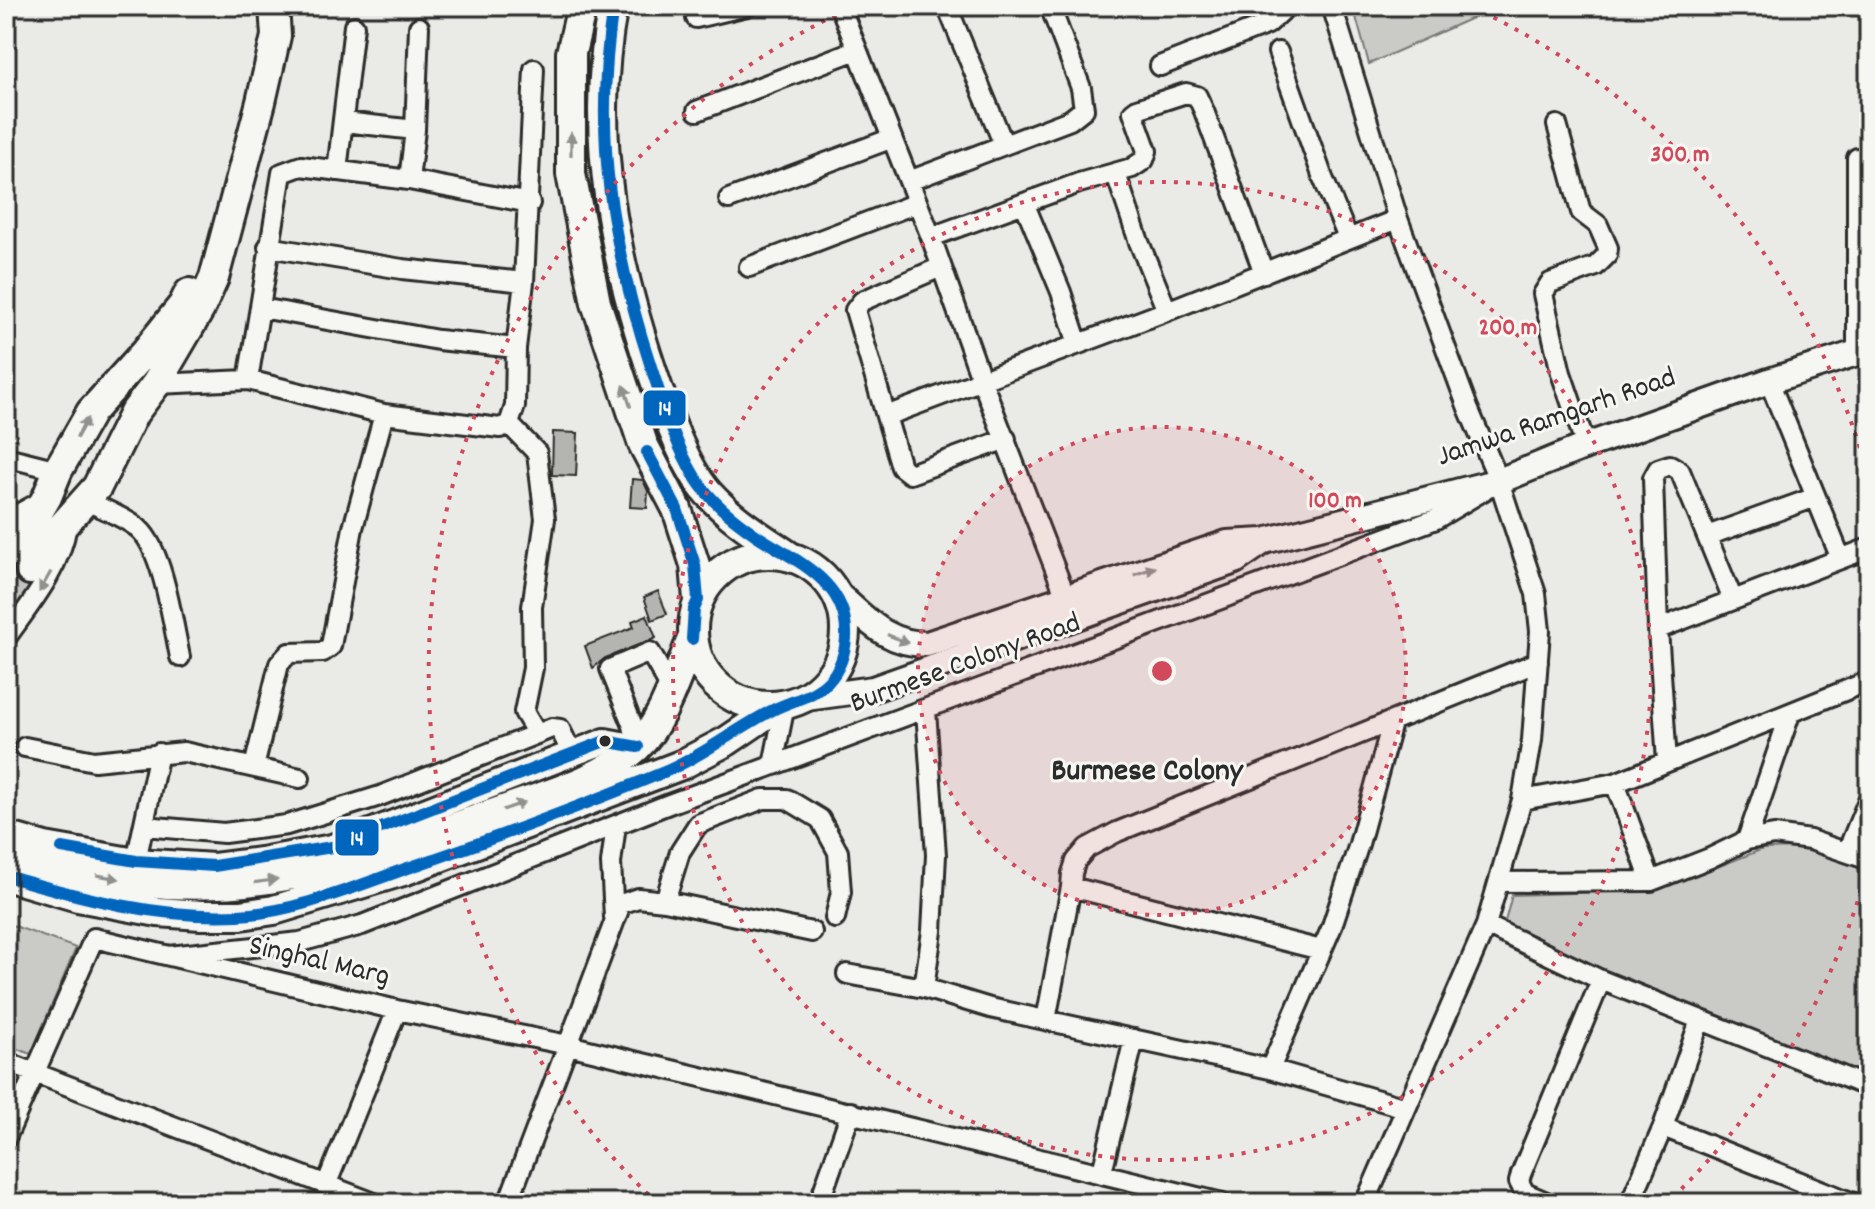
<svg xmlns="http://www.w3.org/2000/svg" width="1875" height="1209" viewBox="0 0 1875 1209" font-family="Dekko,sans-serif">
  <rect width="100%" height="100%" fill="#eaeae6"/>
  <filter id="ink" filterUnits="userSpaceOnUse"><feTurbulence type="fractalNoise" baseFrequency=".0125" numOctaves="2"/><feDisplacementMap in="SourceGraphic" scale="16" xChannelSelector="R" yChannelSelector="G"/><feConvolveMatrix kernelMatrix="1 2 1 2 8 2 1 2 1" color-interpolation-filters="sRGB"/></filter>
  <g filter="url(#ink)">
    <path fill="#cacac7" stroke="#7a7a79" stroke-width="2" d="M1353,6H1499L1369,64Z
      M1809,848L1869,872V1075L1503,929L1512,895L1659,890L1763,849Z
      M6,923L76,948L31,1054L6,1045Z"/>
    <path fill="#b4b4b1" stroke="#2b2b2b" stroke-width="2" d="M553,432L578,433L576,476L552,475Z
      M632,479L643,480L648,491L647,508L630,507Z
      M658,591L667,614L652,620L644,597Z
      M647,615L656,638L605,658L593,668L585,646L634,627L632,621Z"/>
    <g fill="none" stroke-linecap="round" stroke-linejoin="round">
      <path stroke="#c4c4c1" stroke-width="28" stroke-dasharray="28 14" stroke-linecap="butt" d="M6,605L30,570"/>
      <g stroke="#2b2b2b" stroke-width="24">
        <path id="minor" d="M840,6L931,237L982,381L1066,597
          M947,6L1004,145
          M1332,6L1398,219L1468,408L1499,481L1536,594L1540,631L1532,740L1522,800L1486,925L1365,1203
          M696,18L747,6
          M1278,52L1323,178L1348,238
          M1160,66L1268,24L1281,12L1279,6
          M697,111L856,50
          M344,122L415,130
          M1557,125L1581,212L1598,225L1608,248L1607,255L1596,266L1550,283L1543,294L1561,373L1586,446
          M1857,158V354
          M337,171L354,26
          M1116,174L1139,242L1167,311
          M409,180L415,130L419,27
          M909,181L1070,120L1084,109L1081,88L1050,6
          M729,199L890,139
          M1025,205L1061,292L1078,344
          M931,237L1079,183L1132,168L1144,160L1147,151L1133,112L1137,109L1186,93L1197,96L1204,111L1264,273
          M268,247L402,269L524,282
          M749,267L917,203
          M941,267L862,301L855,310L886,416L1167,311L1398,219
          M261,308L438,340L516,348
          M248,380L282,173L301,166L409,180L530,203
          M1769,381L1841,559
          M156,384L248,380L384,414L500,428L509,424L515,406L516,348L524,282L534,69
          M886,416L901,467L910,474L1006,439
          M509,424L537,453L545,519L532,607L533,668L524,712L537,734
          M6,457L58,470
          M85,500C102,509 125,517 139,529C163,550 173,624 180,657
          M6,533L20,513L42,501
          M1707,536L1816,497
          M1658,629L1869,548
          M6,638C31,603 60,569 67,525
          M25,747L94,761L184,752L300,778
          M638,747L633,726L610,669L650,652L671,689
          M1667,762L1658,629L1653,478L1658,469L1670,465L1680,471L1733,600
          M773,765L785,705
          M254,767L279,664L289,653L323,652L331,646L353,528L384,414
          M1615,783L1651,881
          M1522,800L1615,783L1869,681
          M144,826L224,833L287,825L380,796L552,728L560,729L572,754
          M1747,840L1790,714
          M1847,852L1869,798
          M136,861L159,753
          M1500,882L1651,881L1710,858L1747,840L1774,835L1810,840L1869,860
          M1071,887L1321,950
          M665,901L680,852L698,824L763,799H787L820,819L838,852L841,892L835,918
          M614,917L611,863L616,825
          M1486,925L1601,980L1869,1087
          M812,932L665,901L638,898L621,904L568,1045L1222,1203
          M169,956L300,942L362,925L669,804L1436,519L1483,491
          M847,974L924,988L990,1008L1270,1069L1406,1108
          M924,988L932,931L936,855L926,710
          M1046,1020L1071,887L1072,873L1076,861L1087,848L1117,832L1538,662
          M6,1062L374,1203
          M1270,1069L1331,929L1359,844L1392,723
          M1663,1127L1853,1203
          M6,1138L94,938L397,1010L568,1045L508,1203
          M1102,1172L1134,1039
          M327,1183L397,1010
          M819,1203L851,1112
          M1549,1203L1525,1193L1519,1182L1521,1174L1601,980
          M1630,1203L1663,1127L1700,1020"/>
      </g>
      <g stroke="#2b2b2b" stroke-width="30">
        <path id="major" d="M836,593C866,618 885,644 927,644L1227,543L1264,541L1499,481L1586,446L1769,381L1869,349
          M806,698L873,689L1235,561L1264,541
          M6,834L45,845L136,861L214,866L261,860L332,847L605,741L638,747"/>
      </g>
      <g stroke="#2b2b2b" stroke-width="34">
        <path id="highway" d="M582,6L571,53V174L596,303L643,444L677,509L695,565L698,600
          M613,6C587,136 615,266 658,389C669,420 686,468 708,493C731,519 761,537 789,556
          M15,552L47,497L58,470L91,412L146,351L183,305L189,293
          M693 630a76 76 0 1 1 152 0a76 76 0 1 1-152 0Z
          M30,570L49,541L97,487L134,413L156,384L200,309L214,278L261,102L276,36L274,6
          M6,850C33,858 60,868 88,873C242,906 352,864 495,813C543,795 599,782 637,747C663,723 678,672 692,639
          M6,876L78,897L158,912L201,915H241L274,910L406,870L681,765L727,741L777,707"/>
      </g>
      <use href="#minor" stroke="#f6f6f2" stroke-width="18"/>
      <use href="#major" stroke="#f6f6f2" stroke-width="24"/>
      <use href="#highway" stroke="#f6f6f2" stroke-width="28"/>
      <g stroke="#f6f6f2" stroke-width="18">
        <path id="bus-1" d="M647,452L677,509L695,565L698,600L694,609L692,639
          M62,848L136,861L214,866L332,847L605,741L638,747
          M6,876C82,898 159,919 238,915C296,912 354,887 408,868C495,838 583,806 669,770C705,754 735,730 769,712C788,701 812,698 828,682C839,671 845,654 846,638C849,581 795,561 756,535C733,519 710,501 695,477C675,444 664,406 652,370C611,245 593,137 613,6"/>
      </g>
      <use href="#bus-1" stroke="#0065bd" stroke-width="12"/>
    </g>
    <defs><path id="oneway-solid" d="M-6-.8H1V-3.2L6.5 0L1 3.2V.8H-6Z" transform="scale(2)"/></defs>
    <g fill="#90908e">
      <use href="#oneway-solid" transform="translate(571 144) rotate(-90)"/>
      <use href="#oneway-solid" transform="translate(627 396) rotate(-108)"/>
      <use href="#oneway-solid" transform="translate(82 428) rotate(-61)"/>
      <use href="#oneway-solid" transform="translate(1145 571) rotate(-19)"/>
      <use href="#oneway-solid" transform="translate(45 582) rotate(120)"/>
      <use href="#oneway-solid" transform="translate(898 639) rotate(22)"/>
      <use href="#oneway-solid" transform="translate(514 806) rotate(-20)"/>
      <use href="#oneway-solid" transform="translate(108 877) rotate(10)"/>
      <use href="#oneway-solid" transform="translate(266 881) rotate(-8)"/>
    </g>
  </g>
  <circle cx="1162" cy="671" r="244" fill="#d1495b" fill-opacity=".12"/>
  <g fill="none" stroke="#d1495b" stroke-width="4" stroke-dasharray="4 8">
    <circle cx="1162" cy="671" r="244"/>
    <circle cx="1162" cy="671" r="489"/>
    <path d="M1868 867A733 733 0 0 1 1667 1203M657 1203A733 733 0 0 1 852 7M1472 7A733 733 0 0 1 1868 475"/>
  </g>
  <circle fill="#2b2b2b" stroke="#f6f6f2" stroke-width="3" cx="605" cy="741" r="7"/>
  <g text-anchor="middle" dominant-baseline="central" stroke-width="6" stroke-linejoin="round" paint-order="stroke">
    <g font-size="30" fill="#2b2b2b" stroke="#f6f6f2">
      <text transform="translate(1557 419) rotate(-19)">Jamwa Ramgarh Road</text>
      <text transform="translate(966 665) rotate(-20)">Burmese Colony Road</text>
      <text transform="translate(319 963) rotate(13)">Singhal Marg</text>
    </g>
    <g font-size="32" font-weight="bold" fill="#2b2b2b" stroke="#f6f6f2">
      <text x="1147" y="773">Burmese Colony</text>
    </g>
  </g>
  <circle cx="1162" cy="671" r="12" fill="#d1495b" stroke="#f6f6f2" stroke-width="4"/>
  <g font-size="24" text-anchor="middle" font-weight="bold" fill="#d1495b" stroke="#f6f6f2" stroke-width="6" stroke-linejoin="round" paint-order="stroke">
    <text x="1680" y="161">300 m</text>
    <text x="1508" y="334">200 m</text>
    <text x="1335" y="507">100 m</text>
  </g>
  <g stroke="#f6f6f2" stroke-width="3">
    <rect x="642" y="389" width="45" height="38" rx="8" fill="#0065bd"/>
    <rect x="334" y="818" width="46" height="39" rx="8" fill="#0065bd"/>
  </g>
  <g font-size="22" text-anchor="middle" font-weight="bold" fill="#fff">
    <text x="665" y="415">14</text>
    <text x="357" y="845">14</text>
  </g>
  <rect width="1875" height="1209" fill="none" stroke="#f6f6f2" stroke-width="32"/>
  <rect x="16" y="16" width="1843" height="1177" fill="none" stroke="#2b2b2b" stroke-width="3" filter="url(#ink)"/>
</svg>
